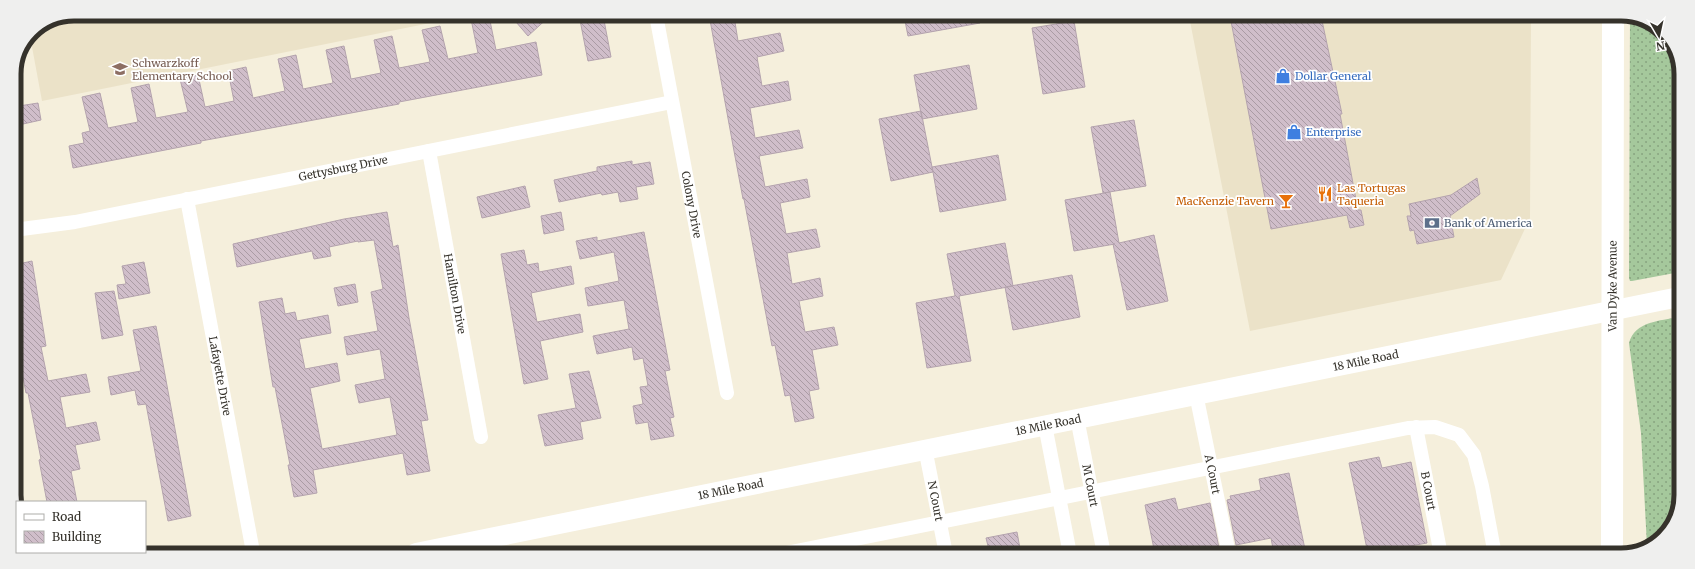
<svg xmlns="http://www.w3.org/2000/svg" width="1695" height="569" viewBox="0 0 1695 569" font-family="Merriweather,serif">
  <defs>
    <pattern id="grass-dots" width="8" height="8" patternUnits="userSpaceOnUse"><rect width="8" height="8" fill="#a5c89c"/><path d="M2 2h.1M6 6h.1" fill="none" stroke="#87a37f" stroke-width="1.8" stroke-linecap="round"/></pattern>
    <pattern id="building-back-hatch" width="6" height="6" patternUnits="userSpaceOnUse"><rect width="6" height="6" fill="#d0beca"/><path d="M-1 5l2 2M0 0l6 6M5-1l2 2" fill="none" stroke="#aa9ba4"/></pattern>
  </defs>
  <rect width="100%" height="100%" fill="#f5efdc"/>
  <path fill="#ebe2c8" d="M74,14L470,15L42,101L30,36L32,31Z
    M1189,16L1531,17L1530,218L1501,280L1250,331Z"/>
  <path fill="url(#grass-dots)" d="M1630,17H1640L1669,37L1681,70L1680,272L1632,281H1630L1629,278Z
    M1679,317L1678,514L1657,543L1647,546L1641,433L1629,343C1635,321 1660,321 1679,317Z"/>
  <path fill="url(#building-back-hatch)" stroke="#b4a3ae" d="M510,15H551L528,36Z
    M579,15H603L611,57L588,61Z
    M489,16L496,50L536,42L542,75L399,102V104L255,131L201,141V143L73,168L69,146L84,143L82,133L90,131L82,97L100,93L108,128L138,122L131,88L149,84L156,118L188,112L180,79L198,75L205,107L234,101L228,71L246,67L253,98L285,91L278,59L296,55L303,89L333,83L326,50L344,46L351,79L381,73L374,40L392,36L399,68L430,62L422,30L440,26L448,59L478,53L471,19Z
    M734,16L738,41L780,33L784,51L757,57L762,86L788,81L791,100L750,108L755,138L799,130L803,148L759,156L765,187L807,179L810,197L780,203L786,234L816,229L820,247L787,253L792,284L820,278L823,296L799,301L805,332L834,327L838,345L812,350L819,389L809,391L814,418L795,422L790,395L785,396L775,345L772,346L744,199H743L734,151L710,20Z
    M904,16H979L980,23L908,36Z
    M1230,16H1321L1342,114H1340L1358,210H1361L1364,225L1350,228L1347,215L1271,229Z
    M1074,21L1085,87L1043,94L1032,28Z
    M969,65L977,109L922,119L914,75Z
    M38,103L41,120L23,124L19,106Z
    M921,111L933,172L932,167L998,155L1006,200L940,212L933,172L891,181L879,119Z
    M1134,120L1146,186L1103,193L1091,127Z
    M632,161V165L650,162L654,184L636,187L638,199L620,202L618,192L602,195L601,193L559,202L554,180L597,171V167Z
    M1477,178L1480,194L1450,216L1454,237L1417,244L1414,230L1410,231L1407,216H1411L1409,204L1451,195Z
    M525,186L530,207L482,218L477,197Z
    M1110,192L1119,243L1154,235L1168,301L1127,310L1113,244H1115L1074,251L1065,200Z
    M387,212L393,247L398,245L409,318L428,420L421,421L430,471L407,475L403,453L313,470L317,493L294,497L288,465H290L275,387H273L259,302L282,298L285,314L295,312L297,321L328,315L331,333L299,339L305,369L337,363L340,381L310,388L322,449L397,435L390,397L359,403L355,385L385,379L380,349L347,355L344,337L378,331L371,292L383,289L374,240L358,242V241L329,247L331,256L314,259L312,251L237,267L233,244L344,219Z
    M561,212L564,230L544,234L541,216Z
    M644,232L670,370L665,371L674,417L670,418L674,436L651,440L648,422L636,424L633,406L643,404L640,387L648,386L643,358L634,360L632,347L597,354L593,336L629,329L624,300L588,306L585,288L619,281L614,252L580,259L576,241L597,237V241Z
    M1005,243L1013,286L959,296L971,361L927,368L916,303L955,296L947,254Z
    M524,250L527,265L538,263L539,272L571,266L574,284L531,293L537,322L580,314L583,332L540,341L548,379L524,384L501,254Z
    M32,261L46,346L41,347L48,381L86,374L90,392L60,397L66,428L96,422L100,440L75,445L80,469L71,471L77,502H47L39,460L41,459L28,393H26L18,351H17L14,336V265Z
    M144,262L150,293L119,299L117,285L126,284L122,266Z
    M1072,275L1080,317L1013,330L1005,287Z
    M355,284L358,302L338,306L334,288Z
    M114,291L123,335L102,339L95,293Z
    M156,326L191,516L168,521L146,404L138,405L135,390L111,395L108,377L141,371L133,330Z
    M589,371L601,418L580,422L583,439L545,446L538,415L576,408L569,374Z
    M1379,457L1382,468L1411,462L1427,543L1399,548L1400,555L1368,554L1357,500L1349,463Z
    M1289,473L1306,554H1274L1271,538L1236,545L1227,500L1231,499L1230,496L1261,490L1259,479Z
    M1175,498L1178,510L1210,503L1219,548L1217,549L1218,552L1206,554H1155L1145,505Z
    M1017,532L1021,554H990L986,538Z"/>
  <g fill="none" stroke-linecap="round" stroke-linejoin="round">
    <g stroke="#fff" stroke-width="14">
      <path id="s1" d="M656,15L727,393"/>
      <path id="s2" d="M429,151L481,437"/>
      <path id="s3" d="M187,199L253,552"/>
      <path id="s4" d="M14,230L75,222L672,102"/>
      <path id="s5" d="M1196,394L1229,554"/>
      <path id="s6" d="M1077,418L1104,554"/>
      <path d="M1045,425L1070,554"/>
      <path id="s7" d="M1416,427L1441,555"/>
      <path id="s8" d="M925,448L946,554"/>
      <path d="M786,553L1408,428L1435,427L1459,435L1474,455L1482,486L1495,555"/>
    </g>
    <path stroke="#fff" stroke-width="20" id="s9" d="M416,553L1679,297"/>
    <path stroke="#fff" stroke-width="22" id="s10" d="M1612,555L1613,17"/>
  </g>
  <defs>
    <g id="school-bare" transform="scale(1.2)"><path d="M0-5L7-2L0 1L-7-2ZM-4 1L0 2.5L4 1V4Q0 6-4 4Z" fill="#8d6e63" stroke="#fff" stroke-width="2.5" paint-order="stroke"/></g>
    <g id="shop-bare" transform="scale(1.2)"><path d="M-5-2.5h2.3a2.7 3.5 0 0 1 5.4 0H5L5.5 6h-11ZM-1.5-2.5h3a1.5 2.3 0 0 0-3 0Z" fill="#3f7fe0" stroke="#fff" stroke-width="2.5" paint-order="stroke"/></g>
    <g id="restaurant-bare" transform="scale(1.2)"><path d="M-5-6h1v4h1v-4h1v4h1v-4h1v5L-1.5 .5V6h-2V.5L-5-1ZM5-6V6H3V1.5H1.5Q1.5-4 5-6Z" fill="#e8710a" stroke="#fff" stroke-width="2.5" paint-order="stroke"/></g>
    <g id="bar-bare" transform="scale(1.2)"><path d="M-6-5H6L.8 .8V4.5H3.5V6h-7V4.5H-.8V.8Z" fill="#e8710a" stroke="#fff" stroke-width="2.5" paint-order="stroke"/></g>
    <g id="bank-bare" transform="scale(1.2)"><path d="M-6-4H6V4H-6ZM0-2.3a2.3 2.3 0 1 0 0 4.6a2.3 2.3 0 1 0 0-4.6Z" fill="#5c6f8a" stroke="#fff" stroke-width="2.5" paint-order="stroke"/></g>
  </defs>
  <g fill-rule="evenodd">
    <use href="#school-bare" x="120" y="69"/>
    <use href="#shop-bare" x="1283" y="76"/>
    <use href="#shop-bare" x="1294" y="132"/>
    <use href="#restaurant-bare" x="1325" y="194"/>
    <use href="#bar-bare" x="1286" y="201"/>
    <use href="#bank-bare" x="1432" y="223"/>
  </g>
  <g text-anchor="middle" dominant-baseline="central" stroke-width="3.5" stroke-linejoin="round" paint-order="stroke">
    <g font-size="11" fill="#785e54" stroke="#fff" text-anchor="start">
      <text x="132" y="63">Schwarzkoff<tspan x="132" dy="13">Elementary School</tspan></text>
    </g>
    <g font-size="11" fill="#366cbe" stroke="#fff" text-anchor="start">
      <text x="1295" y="76">Dollar General</text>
      <text x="1306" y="132">Enterprise</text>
    </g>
    <g font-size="11" fill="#35322b" stroke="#fff">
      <text stroke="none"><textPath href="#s4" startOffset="335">Gettysburg Drive</textPath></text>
      <text stroke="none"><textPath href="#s1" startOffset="193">Colony Drive</textPath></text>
      <text stroke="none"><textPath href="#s10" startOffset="269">Van Dyke Avenue</textPath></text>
      <text stroke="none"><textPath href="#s2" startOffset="145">Hamilton Drive</textPath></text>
      <text stroke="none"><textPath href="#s9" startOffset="969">18 Mile Road</textPath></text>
      <text stroke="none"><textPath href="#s3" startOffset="180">Lafayette Drive</textPath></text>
      <text stroke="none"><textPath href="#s9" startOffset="645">18 Mile Road</textPath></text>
      <text stroke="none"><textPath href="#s5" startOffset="82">A Court</textPath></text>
      <text stroke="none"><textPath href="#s6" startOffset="69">M Court</textPath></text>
      <text stroke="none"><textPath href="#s9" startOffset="321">18 Mile Road</textPath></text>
      <text stroke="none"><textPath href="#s7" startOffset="65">B Court</textPath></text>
      <text stroke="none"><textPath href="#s8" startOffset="54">N Court</textPath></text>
    </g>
    <g font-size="11" fill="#c56008" stroke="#fff" text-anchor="start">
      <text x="1337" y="188">Las Tortugas<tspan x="1337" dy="13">Taqueria</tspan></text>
      <text x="1274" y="201" text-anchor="end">MacKenzie Tavern</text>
    </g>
    <g font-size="11" fill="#4e5e75" stroke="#fff" text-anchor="start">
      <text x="1444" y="223">Bank of America</text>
    </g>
  </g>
  <path d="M0 0H1695V569H0ZM74 21H1621A53 53 0 0 1 1674 74V495A53 53 0 0 1 1621 548H74A53 53 0 0 1 21 495V74A53 53 0 0 1 74 21Z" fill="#efefee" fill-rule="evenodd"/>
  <path fill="none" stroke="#35322b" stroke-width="5" d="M74 21H1621A53 53 0 0 1 1674 74V495A53 53 0 0 1 1621 548H74A53 53 0 0 1 21 495V74A53 53 0 0 1 74 21Z"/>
  <rect x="16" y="501" width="130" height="52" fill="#ffffff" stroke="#aeadaa"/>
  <rect x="24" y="514" width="20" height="6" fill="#ffffff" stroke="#aeadaa"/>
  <text x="52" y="521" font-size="12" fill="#35322b">Road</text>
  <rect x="24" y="531" width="20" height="12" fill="url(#building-back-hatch)" stroke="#aeadaa"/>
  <text x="52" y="541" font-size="12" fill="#35322b">Building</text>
  <g transform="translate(1659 36) rotate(171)" stroke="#ffffff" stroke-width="3" paint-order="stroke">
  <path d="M0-3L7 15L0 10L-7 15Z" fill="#35322b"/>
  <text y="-6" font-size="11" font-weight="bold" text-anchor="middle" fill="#35322b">N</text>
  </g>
</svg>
